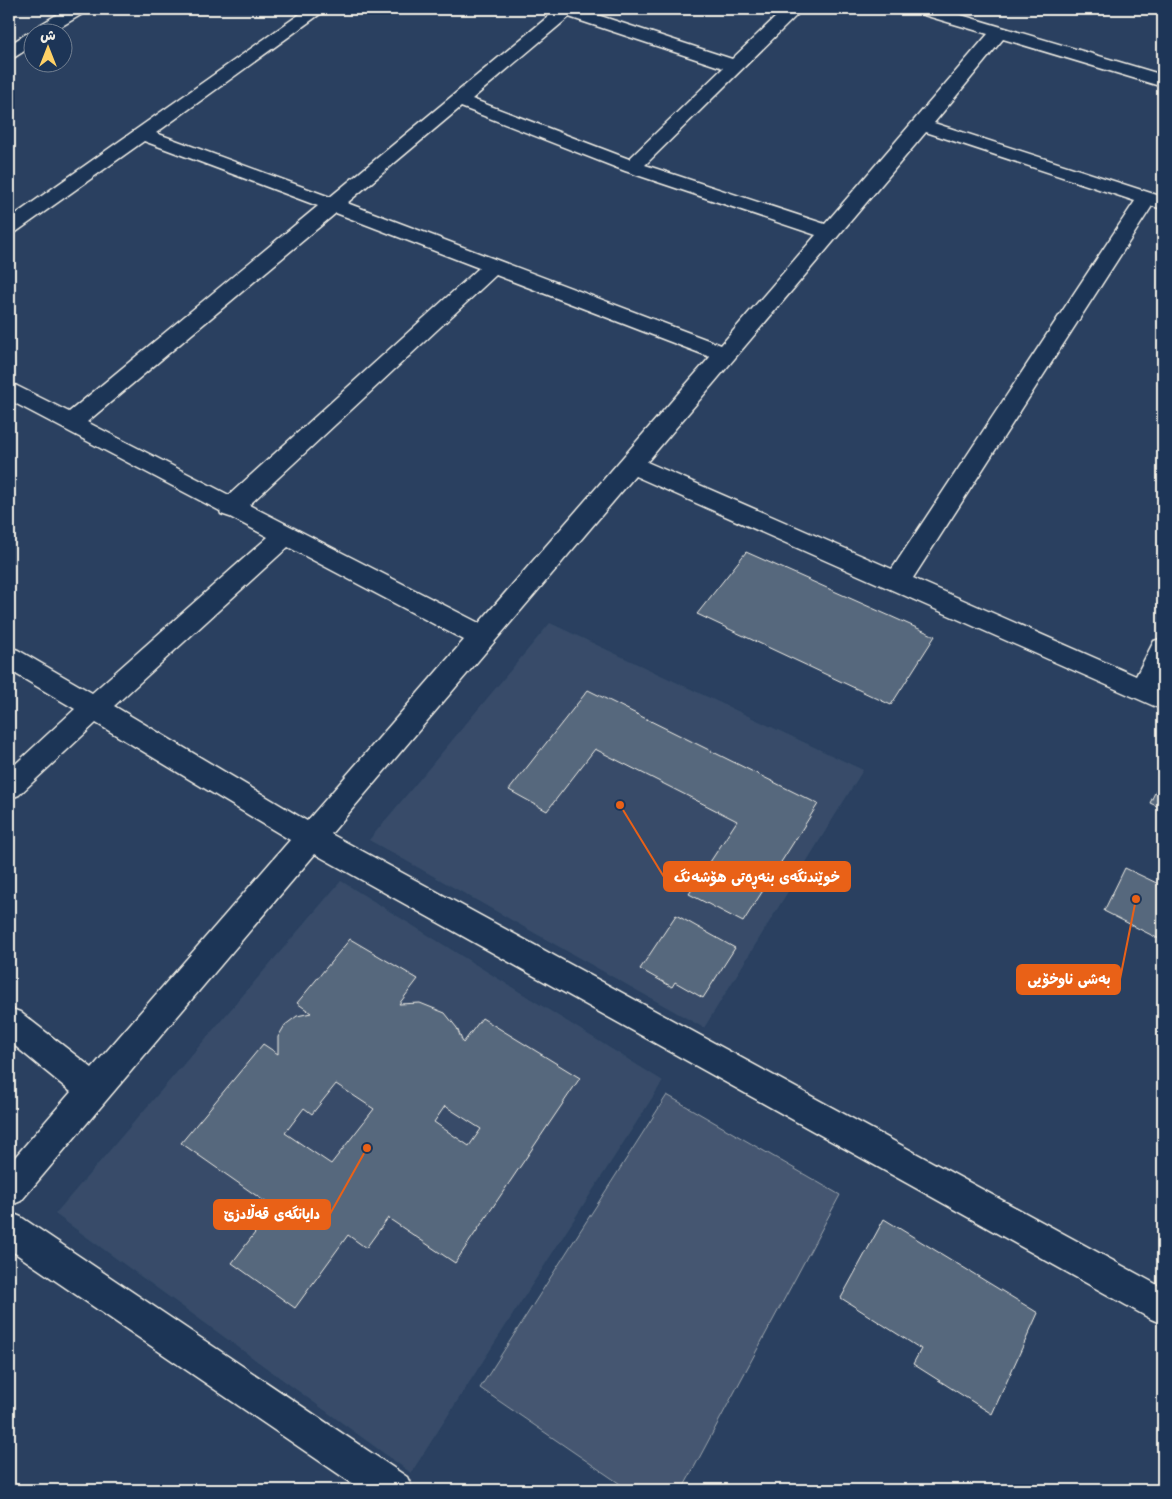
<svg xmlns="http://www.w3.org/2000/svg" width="1172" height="1499" viewBox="0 0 1172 1499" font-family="'Shantell Sans','Playpen Sans Arabic',sans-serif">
  <rect width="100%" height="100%" fill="#2a4060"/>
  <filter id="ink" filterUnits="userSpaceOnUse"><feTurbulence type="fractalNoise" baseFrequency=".02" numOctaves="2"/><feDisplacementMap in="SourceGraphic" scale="10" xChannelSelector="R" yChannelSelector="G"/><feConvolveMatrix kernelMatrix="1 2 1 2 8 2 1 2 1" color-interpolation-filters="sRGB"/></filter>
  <g filter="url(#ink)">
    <path fill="#374c69" d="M550,623L863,770L704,1028L369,840Z
      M341,881L663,1081L411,1473L55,1214Z"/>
    <path fill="#445771" stroke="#9ca4ac" d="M667,1095L840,1195L682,1490H629L480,1388Z"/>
    <path fill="#56677d" stroke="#f4f1e8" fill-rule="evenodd" d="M746,552L935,636L891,705L697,614Z
      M588,690L818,804L743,922L689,894L737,821L595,749L547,811L509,790Z
      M1163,776V809L1150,803Z
      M1125,868L1163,886V941L1104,911Z
      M676,915L735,948L703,998L675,982L672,987L640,969Z
      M350,939L418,979L399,1004L420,1003L445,1013L457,1028L463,1043L482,1018L580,1078L455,1263L388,1218L366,1248L348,1235L295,1308L232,1263L274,1208L181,1143L263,1044L278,1054V1037L285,1025L297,1016L311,1013L297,1003ZM336,1084L374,1109L331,1164L285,1133L304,1108L312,1114ZM445,1106L481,1129L469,1146L434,1122Z
      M884,1219L1038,1313L992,1414L913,1364L921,1349L841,1298Z"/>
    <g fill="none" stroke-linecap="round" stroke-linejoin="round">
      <g stroke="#f4f1e8" stroke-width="3">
        <path id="street" d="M66,9H87L84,13L52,32L32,33L35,28Z
          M307,9H327L156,133L330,197L555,11L553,9H579L732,59L784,9H803L645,165L825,224L988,34L917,13L914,9H941L1163,75V87L1003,39L934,123L1163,197V209L1152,206L913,578L1136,676L1154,641L1163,638V674L1158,685L1163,687V710L635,476L331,834L1163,1288V1324L1151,1319L315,854L21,1201L9,1206V1164L71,1092L9,1041V1008L20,1012L92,1068L290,840L96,723L19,795L9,799V770L75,709L9,670V647L18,650L92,693L268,537L230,517L221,514L220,511L9,400V383L17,386L69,412L318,206L144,141L16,232L9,234V219ZM569,17L723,68L629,159L472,99ZM461,107L625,171L816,235L721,345L347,203ZM926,132L1135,201L892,569L647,462ZM336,213L479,268L229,495L87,422ZM496,275L710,357L479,623L249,505ZM288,547L464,640L307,821L114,706Z
          M32,33V46L15,57L9,58V45L26,34Z
          M9,1212L21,1217L407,1477L413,1490H362L9,1249Z"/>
      </g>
      <use href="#street" fill="#1d3557" fill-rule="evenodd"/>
    </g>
  </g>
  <path fill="none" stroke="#e96117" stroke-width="2" d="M620 805L664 877M1136 899L1120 979M367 1148L330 1214"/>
  <g fill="#e96117" stroke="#1d3557" stroke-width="2">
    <circle cx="620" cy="805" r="5"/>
    <circle cx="1136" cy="899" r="5"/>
    <circle cx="367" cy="1148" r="5"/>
  </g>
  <g fill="#e96117" stroke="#e96117" stroke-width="2">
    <rect x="664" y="862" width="186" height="29" rx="5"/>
    <rect x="1017" y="965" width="103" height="29" rx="5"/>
    <rect x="214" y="1200" width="116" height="29" rx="5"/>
  </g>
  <g font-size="14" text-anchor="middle" font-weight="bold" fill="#fff">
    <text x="757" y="882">خوێندنگەی بنەڕەتی هۆشەنگ</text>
    <text x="1069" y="984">بەشی ناوخۆیی</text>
    <text x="272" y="1219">دایانگەی قەڵادزێ</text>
  </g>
  <rect width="1172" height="1499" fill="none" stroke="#1d3557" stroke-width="30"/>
  <rect x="15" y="15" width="1142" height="1469" fill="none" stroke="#f4f1e8" stroke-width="2" filter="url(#ink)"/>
  <g transform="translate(48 48)"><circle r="24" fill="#1d3557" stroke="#738091"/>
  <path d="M0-4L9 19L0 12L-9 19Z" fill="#ffd166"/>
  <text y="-8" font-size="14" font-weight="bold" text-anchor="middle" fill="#f4f1e8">ش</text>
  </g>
</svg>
